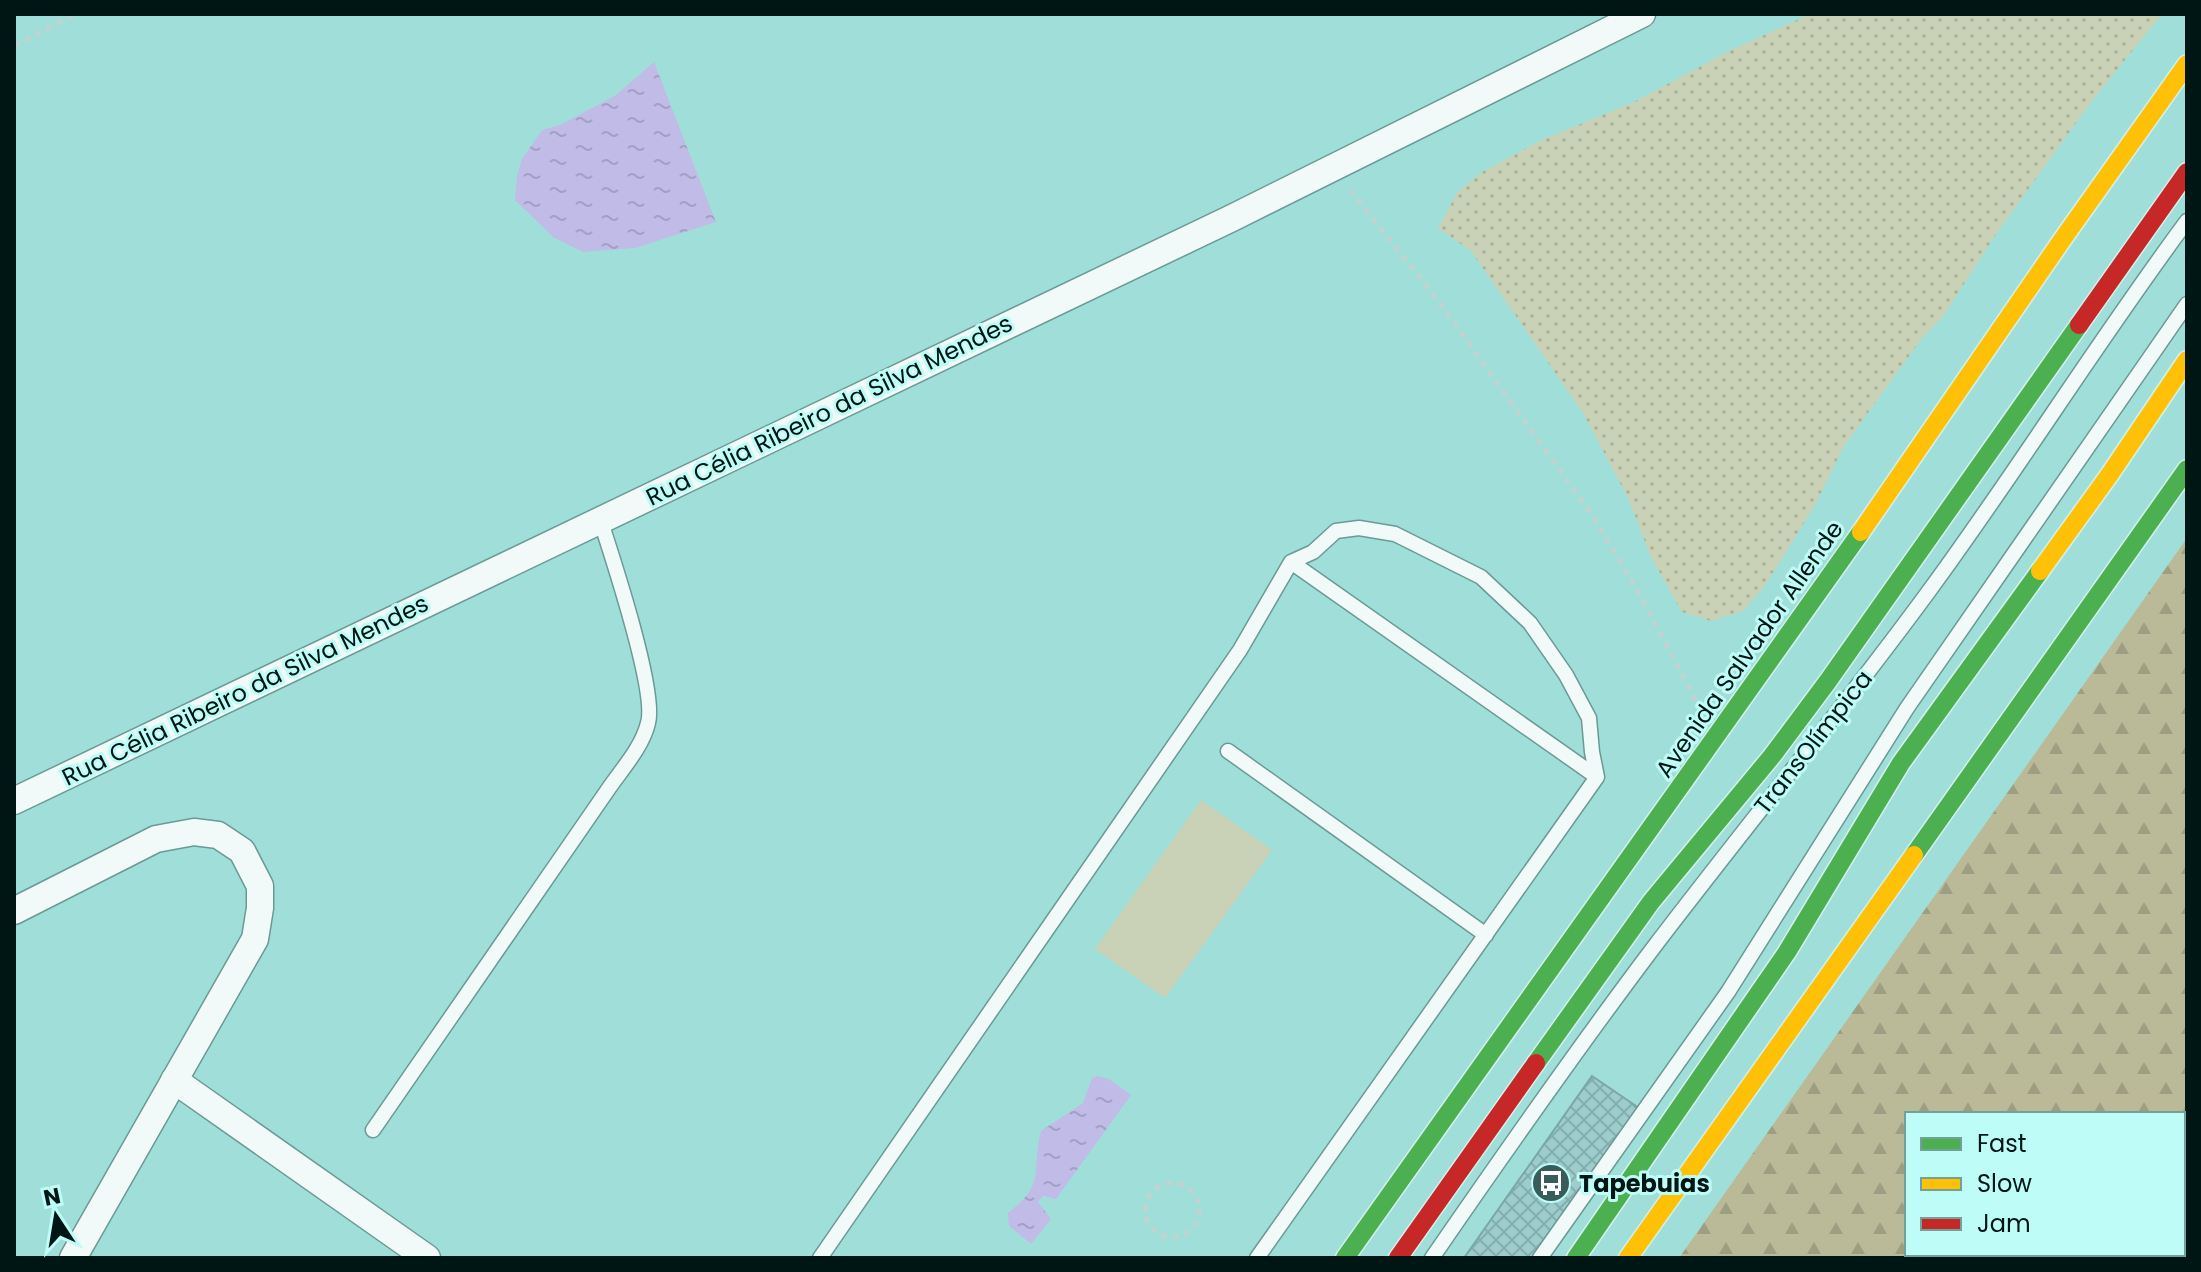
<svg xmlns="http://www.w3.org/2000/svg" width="2201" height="1272" viewBox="0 0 2201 1272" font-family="Poppins,sans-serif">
  <defs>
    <pattern id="grass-dots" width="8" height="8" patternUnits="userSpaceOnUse" patternTransform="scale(2)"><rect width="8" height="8" fill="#c9d1b7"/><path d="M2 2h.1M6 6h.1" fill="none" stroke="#abb39c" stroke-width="1.8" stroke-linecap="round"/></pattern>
    <pattern id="forest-firs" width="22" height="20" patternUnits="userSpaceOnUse" patternTransform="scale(2)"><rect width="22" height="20" fill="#baba98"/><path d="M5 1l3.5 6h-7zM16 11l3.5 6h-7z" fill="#9e9f82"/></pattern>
    <pattern id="water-ripples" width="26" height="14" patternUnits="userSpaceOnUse" patternTransform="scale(2)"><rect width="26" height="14" fill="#c0bbe7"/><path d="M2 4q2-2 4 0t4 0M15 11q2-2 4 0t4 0" fill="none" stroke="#a3a0c5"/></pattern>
    <pattern id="building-cross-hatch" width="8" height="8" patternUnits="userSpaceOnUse" patternTransform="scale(2)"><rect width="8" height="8" fill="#9dcccc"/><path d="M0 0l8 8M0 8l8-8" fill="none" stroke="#85aeae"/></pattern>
  </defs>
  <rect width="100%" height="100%" fill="#a0dfd9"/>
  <path fill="url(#grass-dots)" d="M1810,14H2162L2091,102L1996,234L1944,315L1922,338L1844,446L1815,505L1764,587L1743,611L1711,621L1682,612L1651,557L1628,498L1583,413L1471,251L1438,228L1457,193L1482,172L1542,140L1636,101L1727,52Z"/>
  <path fill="url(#forest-firs)" fill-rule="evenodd" d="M2187,538V1258H1679ZM1907,1114H2183V1254H1907Z"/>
  <path fill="#c9d1b7" d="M1201,800L1272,850L1165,998L1095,949Z"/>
  <path fill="url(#water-ripples)" d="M654,62L716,222L635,248L583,252L553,237L515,200L517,176L522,159L542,130L560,125L616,95Z
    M1097,1076L1109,1079L1131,1095L1056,1199L1043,1196L1038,1202L1051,1219L1031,1244L1009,1226L1008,1213C1048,1182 1030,1172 1041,1131L1083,1103L1092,1078Z"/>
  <path fill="url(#building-cross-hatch)" stroke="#7aa7a7" stroke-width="2" d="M1592,1076L1639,1108L1533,1258H1464Z"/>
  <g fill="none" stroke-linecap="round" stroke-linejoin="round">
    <g stroke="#6b9995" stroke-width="17">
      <path id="lane" d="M1291,562L1597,777
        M1228,751L1486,935
        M373,1130L607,791C621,770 642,748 648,723C657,692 612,556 600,519
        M820,1258L1240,650L1291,562L1313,552L1336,531L1359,528L1395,534L1481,577L1530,623L1566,675L1589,718L1592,752L1597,777L1257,1258
        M1432,1258C1505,1152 1579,1046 1657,943C1747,825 1841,711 1929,591C2018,470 2097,342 2187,221
        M1540,1258L1728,992L1907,708L2187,304"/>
    </g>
    <g stroke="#6b9995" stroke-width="29">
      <path id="street" d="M14,801L1232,218L1642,14
        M14,911L156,839L194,832L218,835L242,851L260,886V908L255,939L73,1258
        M174,1080L427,1258"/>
    </g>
    <g stroke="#d4f1ee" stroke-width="21">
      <path id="fast" d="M1914,855L2187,469
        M1536,1063L1651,902L1772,756L1828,681L2079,325
        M1345,1258L1861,532
        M1576,1258L1787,952L1901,763L2040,571"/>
    </g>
    <g stroke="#d4f1ee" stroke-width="21">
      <path id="slow" d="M1861,532L2062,240L2187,64
        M2040,571L2110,474L2187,360
        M1628,1258L1914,855"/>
    </g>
    <g stroke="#d4f1ee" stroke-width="21">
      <path id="jam" d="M2079,325L2187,172
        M1398,1258L1536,1063"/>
    </g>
    <path stroke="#bfd3d1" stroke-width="5" stroke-dasharray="6 6" stroke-linecap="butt" d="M14,46L75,14
      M1350,190L1434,295L1592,515L1640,595L1696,701
      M1145 1210a27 27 0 1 1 54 0a27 27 0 1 1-54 0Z"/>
    <use href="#lane" stroke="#f1faf9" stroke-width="14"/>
    <use href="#street" stroke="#f1faf9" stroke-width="26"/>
    <use href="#fast" stroke="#4caf50" stroke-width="18"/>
    <use href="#slow" stroke="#ffc107" stroke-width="18"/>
    <use href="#jam" stroke="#c62828" stroke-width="18"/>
  </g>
  <defs>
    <g id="bus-disc" transform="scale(2)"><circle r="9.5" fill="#385c59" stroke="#befdf7"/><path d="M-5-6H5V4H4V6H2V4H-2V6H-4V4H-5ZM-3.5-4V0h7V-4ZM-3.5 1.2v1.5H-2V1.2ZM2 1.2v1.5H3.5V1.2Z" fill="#fff"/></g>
  </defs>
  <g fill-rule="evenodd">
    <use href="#bus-disc" x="1551" y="1183"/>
  </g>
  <g text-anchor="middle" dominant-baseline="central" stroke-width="6" stroke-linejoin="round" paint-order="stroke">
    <g font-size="24" fill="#001614" stroke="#befdf7">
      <text transform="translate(829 410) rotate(-26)">Rua Célia Ribeiro da Silva Mendes</text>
      <text transform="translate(1749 649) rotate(-55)">Avenida Salvador Allende</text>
      <text transform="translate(245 690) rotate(-26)">Rua Célia Ribeiro da Silva Mendes</text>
      <text transform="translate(1813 742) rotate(-52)">TransOlímpica</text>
    </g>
    <g font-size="24" font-weight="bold" fill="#001614" stroke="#befdf7" text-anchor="start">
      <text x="1579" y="1183">Tapebuias</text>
    </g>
  </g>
  <rect width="2201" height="1272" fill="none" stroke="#001614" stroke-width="32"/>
  <rect x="1905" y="1112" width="280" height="144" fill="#befdf7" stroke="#72a19c" stroke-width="2"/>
  <rect x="1921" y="1138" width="40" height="12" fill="#4caf50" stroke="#72a19c" stroke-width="2"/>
  <text x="1977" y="1152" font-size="24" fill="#001614">Fast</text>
  <rect x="1921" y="1178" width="40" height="12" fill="#ffc107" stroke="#72a19c" stroke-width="2"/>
  <text x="1977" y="1192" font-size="24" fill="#001614">Slow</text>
  <rect x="1921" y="1218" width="40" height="12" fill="#c62828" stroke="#72a19c" stroke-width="2"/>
  <text x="1977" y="1232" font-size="24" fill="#001614">Jam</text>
  <g transform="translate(56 1216) rotate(348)" stroke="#befdf7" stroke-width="6" paint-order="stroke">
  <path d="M0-6L14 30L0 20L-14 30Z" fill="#001614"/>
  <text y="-12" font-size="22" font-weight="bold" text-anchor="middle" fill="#001614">N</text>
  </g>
</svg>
